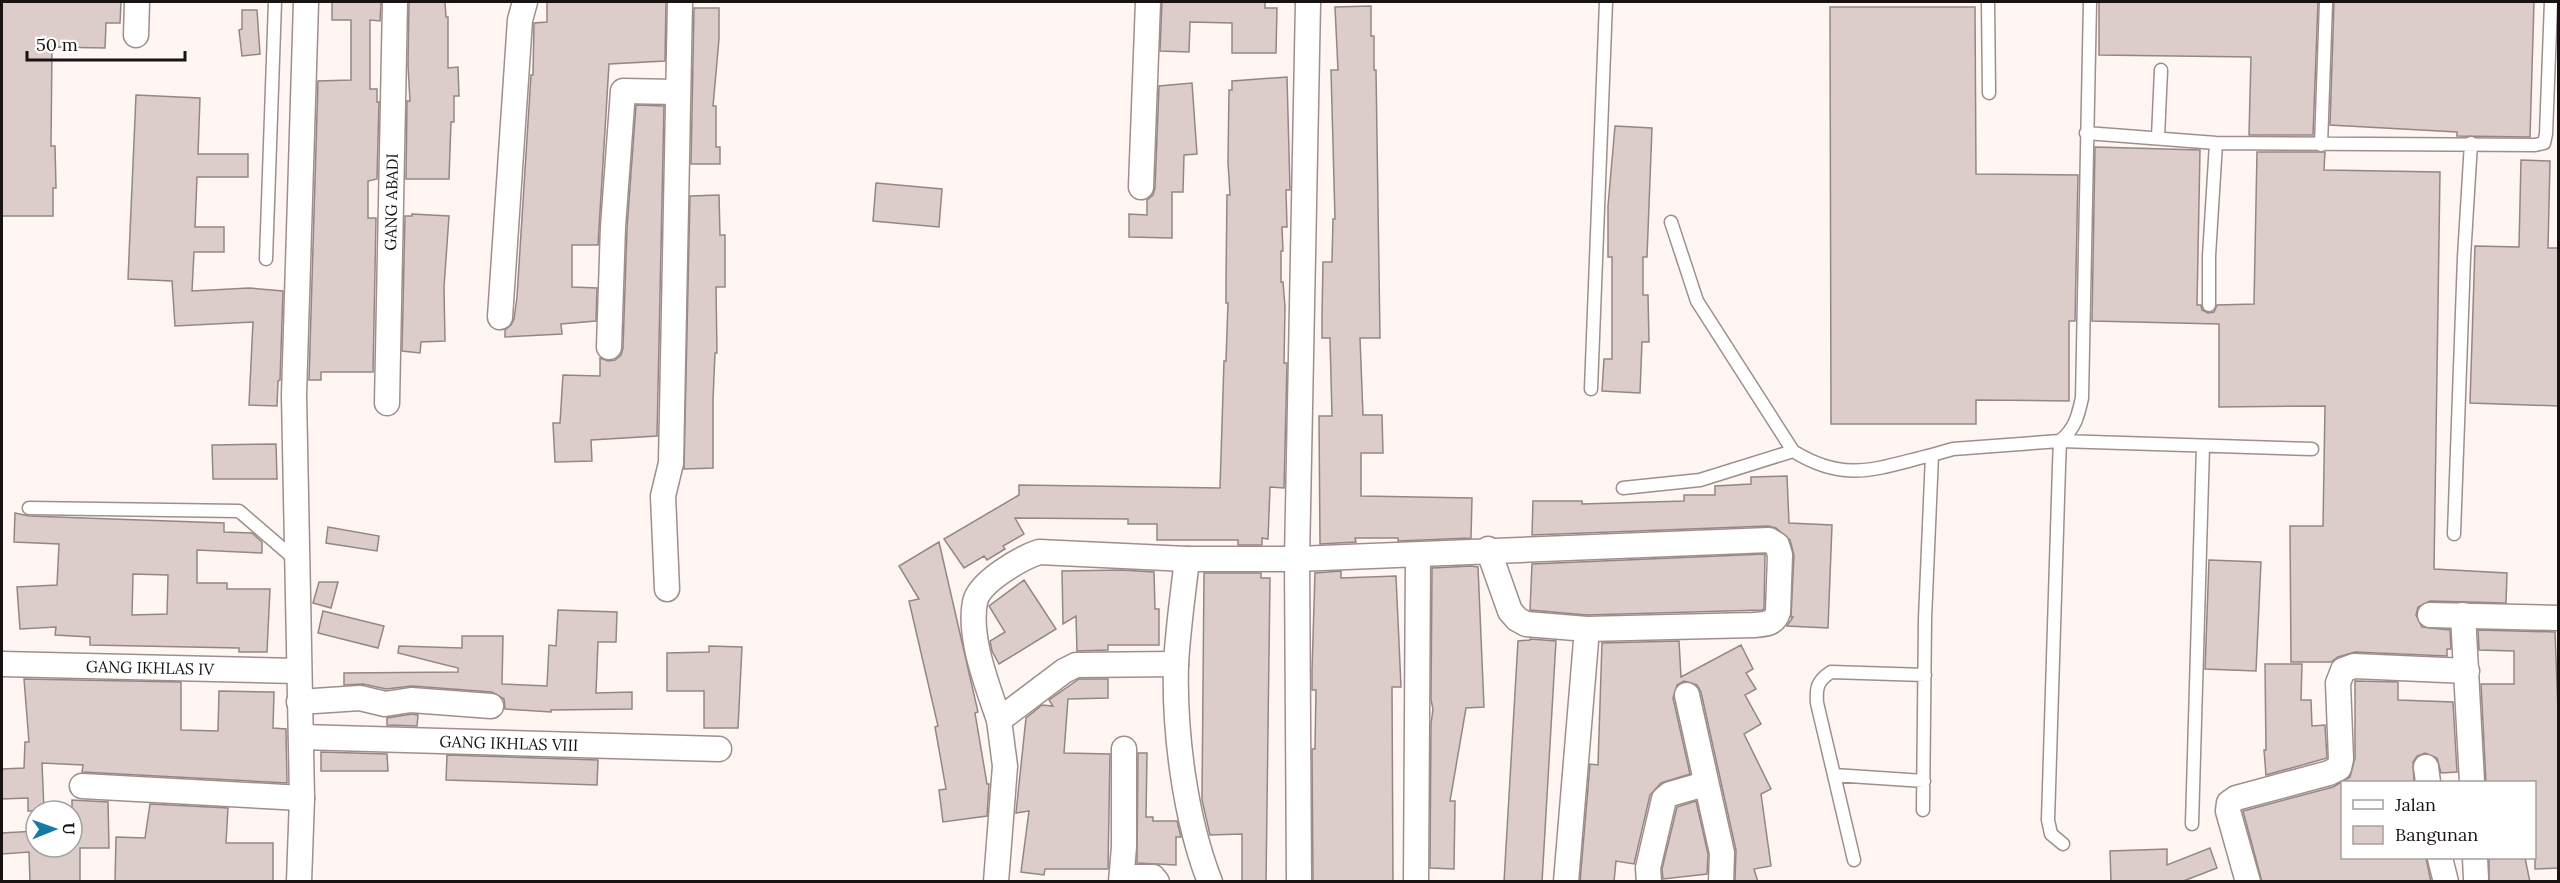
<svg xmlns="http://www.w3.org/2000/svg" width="2560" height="883" viewBox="0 0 2560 883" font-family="Lora,serif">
  <rect width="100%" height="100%" fill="#fff5f3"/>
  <path fill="#ddcdca" stroke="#958684" stroke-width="1.5" fill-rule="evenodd" d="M2,2H121L120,23H106L105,48L52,47L51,146H55L56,188H53V216H2Z
    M332,2H381L380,21L370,20V89H377V102H379L377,179L368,181V218H376L373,372H321V380H309L318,81L351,80V20H332Z
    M409,2H445L446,17H448V68L458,67L459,96H454V122H451L449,179H406L407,101H410L408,65Z
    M547,2H666L665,61L609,64L598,245H572V287L597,288L596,321L561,324L562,334L505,337V330L511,325L514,319L517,297L531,75H533L534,23L547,22Z
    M1162,2H1265V8H1277L1276,53H1232V23L1190,22L1189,52L1160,51Z
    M2099,2H2318L2313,135H2249L2251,57L2099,55Z
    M2334,2H2534L2530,137L2457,136V132L2330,125Z
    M1371,6V36H1374V70H1376L1380,338H1360L1363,415H1382L1383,453H1361V496L1472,498L1471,538L1398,541V538H1355L1356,542L1320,544L1319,416H1332L1330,338H1322V316L1323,262H1332L1333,219H1335L1331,70H1338L1335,7Z
    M1830,7H1975L1976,174L2078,175L2075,321H2069V401L1976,400V424H1831Z
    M694,8H719V39L713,106H716V147H720V164H691Z
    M242,10H257L260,54L242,56L239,30L242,29Z
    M1287,77L1290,190H1286L1287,227H1282L1283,251H1281V282H1283L1285,307L1284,363H1287L1284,488L1270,487L1268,539L1262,538V545H1238V540H1157V524H1128V519L1015,518L1024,534L1003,546L1005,549L987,560L984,556L964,568L944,539L1019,495V485L1220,488L1224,361H1226L1228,303H1226V282L1227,195H1230L1228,162L1229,90H1232V81Z
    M1192,83L1197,154L1184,155L1183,192H1172V238L1129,237V214L1147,215V200L1153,195L1155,188L1159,86Z
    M136,95L200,98L198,154H248V177H197L195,227H224V252H194L192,291L249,288L283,291L280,380L278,381L277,406L249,405L253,322L175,326L172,281L128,279Z
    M636,105L664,106L657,436L591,440L592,461L555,462L553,423H560L563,375L600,376V358L608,361L615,360L621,355L623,348L627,228Z
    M1615,126L1652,128L1647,257H1643V295H1648L1649,342H1642L1640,393L1602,391L1604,359H1612V257H1608V206Z
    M2095,147L2200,150L2197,305H2201L2202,310L2208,313L2214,312L2217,305L2254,304L2257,152H2325L2324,170L2440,172L2434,569L2507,573L2506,603L2430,601L2418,607L2416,615L2422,627L2450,630L2451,649H2447V656L2355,652L2338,657L2331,662H2291L2290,526H2323L2325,406L2219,407V324L2092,321Z
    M2521,160L2550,161L2548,248H2559V406L2470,403L2475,246L2519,247Z
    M876,183L942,189L939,227L873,221Z
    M719,195L720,235H725V287H716L717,353H715L713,399V468L684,469L690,196Z
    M412,214L449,216L444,287L445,341L421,342L420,353L402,351L405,216H412Z
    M276,444L277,479H213L212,445Z
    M1787,476L1789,523L1832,525L1828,628L1787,626L1793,617H1791L1794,555L1790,540L1776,528L1768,526L1532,535L1533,501H1582V504L1684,501V495H1715V486L1751,484V477Z
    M15,513L29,516L224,523V532L252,533L262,542V553L197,550V583H227V589H270L267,652H239V648L90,645V637L55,635L56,627L20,629L17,587L57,585L59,544L14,542ZM133,574L168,575L167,614L132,615Z
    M328,527L379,536L377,551L326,543Z
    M939,542L978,712L975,713L987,784H989L987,816L943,822L939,790L946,789L935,727L938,726L909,601L919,599L899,566Z
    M1765,554L1764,609L1762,610L1587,615L1530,610L1532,564Z
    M2209,560L2261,562L2256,671L2205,669Z
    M1471,566L1478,567L1484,707L1466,708L1450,801H1455L1454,869L1430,868L1431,724L1433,709L1431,700L1432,568Z
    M1122,570L1154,572L1155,609H1159V645H1108V650L1077,651L1076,616L1063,624L1062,571Z
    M1341,571V578L1396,576L1401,687H1392L1393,882H1313L1312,749H1315L1316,690H1312V671L1315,573Z
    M1204,573H1261V578H1270L1266,882H1242V834L1210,835L1202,800Z
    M1024,580L1056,629L999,664L992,651L990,641L1005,632L989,606Z
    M319,582H338L331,608L313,603Z
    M558,610L617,612L616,642H598L596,693L632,692V709L551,710V712L505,709L504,699L492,692L412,686L386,689L363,684L344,685V673L458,672V668L398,653L399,646L462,648V636H503L502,684L547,686L549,645L556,646Z
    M323,611L384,626L378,648L318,633Z
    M2478,630L2555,632L2559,736V868L2535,869V783H2486L2481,684H2514V651L2479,650Z
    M1530,639L1556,641L1542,882H1504L1518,641L1530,640Z
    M1679,641L1681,677L1741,645L1753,669L1746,673L1756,689L1745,695L1761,724L1744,734L1771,789L1761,794L1771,866L1754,869L1758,882H1735L1736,850L1701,692L1697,685L1684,681L1677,685L1673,698L1690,774L1661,783L1650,795L1634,864L1616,861L1614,882H1580L1590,764L1598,765L1602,643Z
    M709,646L742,647L738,728H704V691H667V653L709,652Z
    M2265,664H2302L2301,700H2311L2312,726L2325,725L2327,758L2266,775L2264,750H2266Z
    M24,679L181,682V730L218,731L219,691L274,692L273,728L286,729L287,783L82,772L83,765L42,763L44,811H28V798L2,799V769L24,768L25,742H29Z
    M1079,679H1108V698L1068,699L1064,753L1110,754L1108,869H1045L1044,875L1021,872L1029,811L1016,813L1026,718L1042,705L1053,706L1049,700Z
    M2355,681L2398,682V700L2453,702L2457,772L2441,773L2437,758L2425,753L2417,756L2413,762L2414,783H2343V858H2426L2431,882H2262L2243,811L2333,787L2350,777L2355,758Z
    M412,714L418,715L417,726L387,725V718Z
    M321,752L387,754L388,771H321Z
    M1138,753H1147L1146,817H1153V821H1177L1181,837H1176V865L1137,863Z
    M447,755L598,760L597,785L446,780Z
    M72,800L108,802L109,848H80V882H30L29,852L2,854V833L36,831V847H72Z
    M1696,801L1708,854L1707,874L1663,879L1662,869L1677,807Z
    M150,804L228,808L226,843H273V882H115L116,837L145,838Z
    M2210,848L2217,868L2181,882H2111L2110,851L2167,849V865Z
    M2489,858H2525L2530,882H2489Z"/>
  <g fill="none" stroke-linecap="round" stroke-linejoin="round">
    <g stroke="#9e8f8c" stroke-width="15">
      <path id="service" d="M1988,2L1989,93
        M2086,133L2216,143L2535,145L2544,143L2546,134L2551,2
        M2158,137L2161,70
        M2321,145L2326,2
        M1671,222L1697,301L1793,451C1846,484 1877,468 1932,455
        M266,259L275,2
        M2209,305V256L2216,143
        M1591,389L1606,2
        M1623,488L1700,480L1793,451
        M29,508L239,511L297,561
        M2454,534L2464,257L2471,143
        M1834,775L1924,781
        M1923,810L1925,619L1932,455L1953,449L2060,441L2312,449
        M2192,824L2203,446
        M2063,844L2051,834L2048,820L2059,466L2060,441C2075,429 2078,416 2082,398L2090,2
        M1854,860L1817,703C1816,688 1817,681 1831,672L1925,675"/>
    </g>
    <g stroke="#9e8f8c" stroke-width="27">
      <g id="minor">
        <path d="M136,35L137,2"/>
        <path d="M1141,187L1148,2"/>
        <path d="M500,317L520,20L525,2"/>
        <path d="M609,347L613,227L623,91L676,92"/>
        <path id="s1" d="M387,403L395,2"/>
        <path d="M667,589L663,496L671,463L680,2"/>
        <path d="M2430,615L2558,618"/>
        <path d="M2463,615L2472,782"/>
        <path id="s2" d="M2,664L298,671"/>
        <path d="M1687,695L1722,853L1721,882"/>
        <path d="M299,702L360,698L385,704L411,700L491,706"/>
        <path d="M999,720C988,687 968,638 975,602C979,582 1021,558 1039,552L1187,559"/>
        <path id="s3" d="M301,737L719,749"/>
        <path d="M2426,767L2428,782"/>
        <path d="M82,786L302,798"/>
        <path d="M2440,858L2446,882"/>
        <path d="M2475,858L2476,878"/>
        <path d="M1122,877H1153L1157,882"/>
        <path d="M299,882L302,798L294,395L306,2"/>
        <path d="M996,882L1005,766L999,720L1064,671L1076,665L1176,664"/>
        <path d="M1121,882L1124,847V749"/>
        <path d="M1210,882C1185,818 1174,732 1176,664C1178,629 1183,594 1187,559H1297L1769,540L1777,545L1780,555L1778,612C1774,625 1764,624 1753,625L1587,629L1526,624L1517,619L1510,611L1488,549"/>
        <path d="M1299,882L1297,559L1308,2"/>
        <path d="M1416,882L1418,555"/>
        <path d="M1566,882L1587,629"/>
        <path d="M1649,882L1648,868L1664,799L1670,794L1705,784"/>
        <path d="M2248,882L2228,811L2229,803L2236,798L2329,773L2339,768L2341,759L2338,683L2343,670L2354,666L2467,671"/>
      </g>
    </g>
    <use href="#service" stroke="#fff" stroke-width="12"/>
    <use href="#minor" stroke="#fff" stroke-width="24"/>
  </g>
  <g text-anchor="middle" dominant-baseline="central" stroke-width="5" stroke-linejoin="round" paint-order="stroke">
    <g font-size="16" fill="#181312" stroke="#fff">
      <text stroke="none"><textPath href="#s1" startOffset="201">GANG ABADI</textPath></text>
      <text stroke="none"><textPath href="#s2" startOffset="148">GANG IKHLAS IV</textPath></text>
      <text stroke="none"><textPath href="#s3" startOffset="208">GANG IKHLAS VIII</textPath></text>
    </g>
  </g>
  <rect width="2560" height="883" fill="none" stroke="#181312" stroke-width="6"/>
  <rect x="2341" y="781" width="195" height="78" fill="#ffffff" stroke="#a3a1a0" stroke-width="1.5"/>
  <rect x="2353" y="800" width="30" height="9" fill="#ffffff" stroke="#a3a1a0" stroke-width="1.5"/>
  <text x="2395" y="811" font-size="18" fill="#181312">Jalan</text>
  <rect x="2353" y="826" width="30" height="18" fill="#ddcdca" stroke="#a3a1a0" stroke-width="1.5"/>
  <text x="2395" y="841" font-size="18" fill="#181312">Bangunan</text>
  <g transform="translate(54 829) rotate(89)"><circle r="28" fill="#ffffff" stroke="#a3a1a0" stroke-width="1.5"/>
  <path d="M0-4.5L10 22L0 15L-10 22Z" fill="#167aa5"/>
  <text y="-9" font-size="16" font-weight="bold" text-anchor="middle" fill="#181312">U</text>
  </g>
  <path d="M27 51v9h158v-9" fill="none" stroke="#181312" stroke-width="3"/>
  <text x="36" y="51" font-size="18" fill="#181312" stroke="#ffffff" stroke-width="4.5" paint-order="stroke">50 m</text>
</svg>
